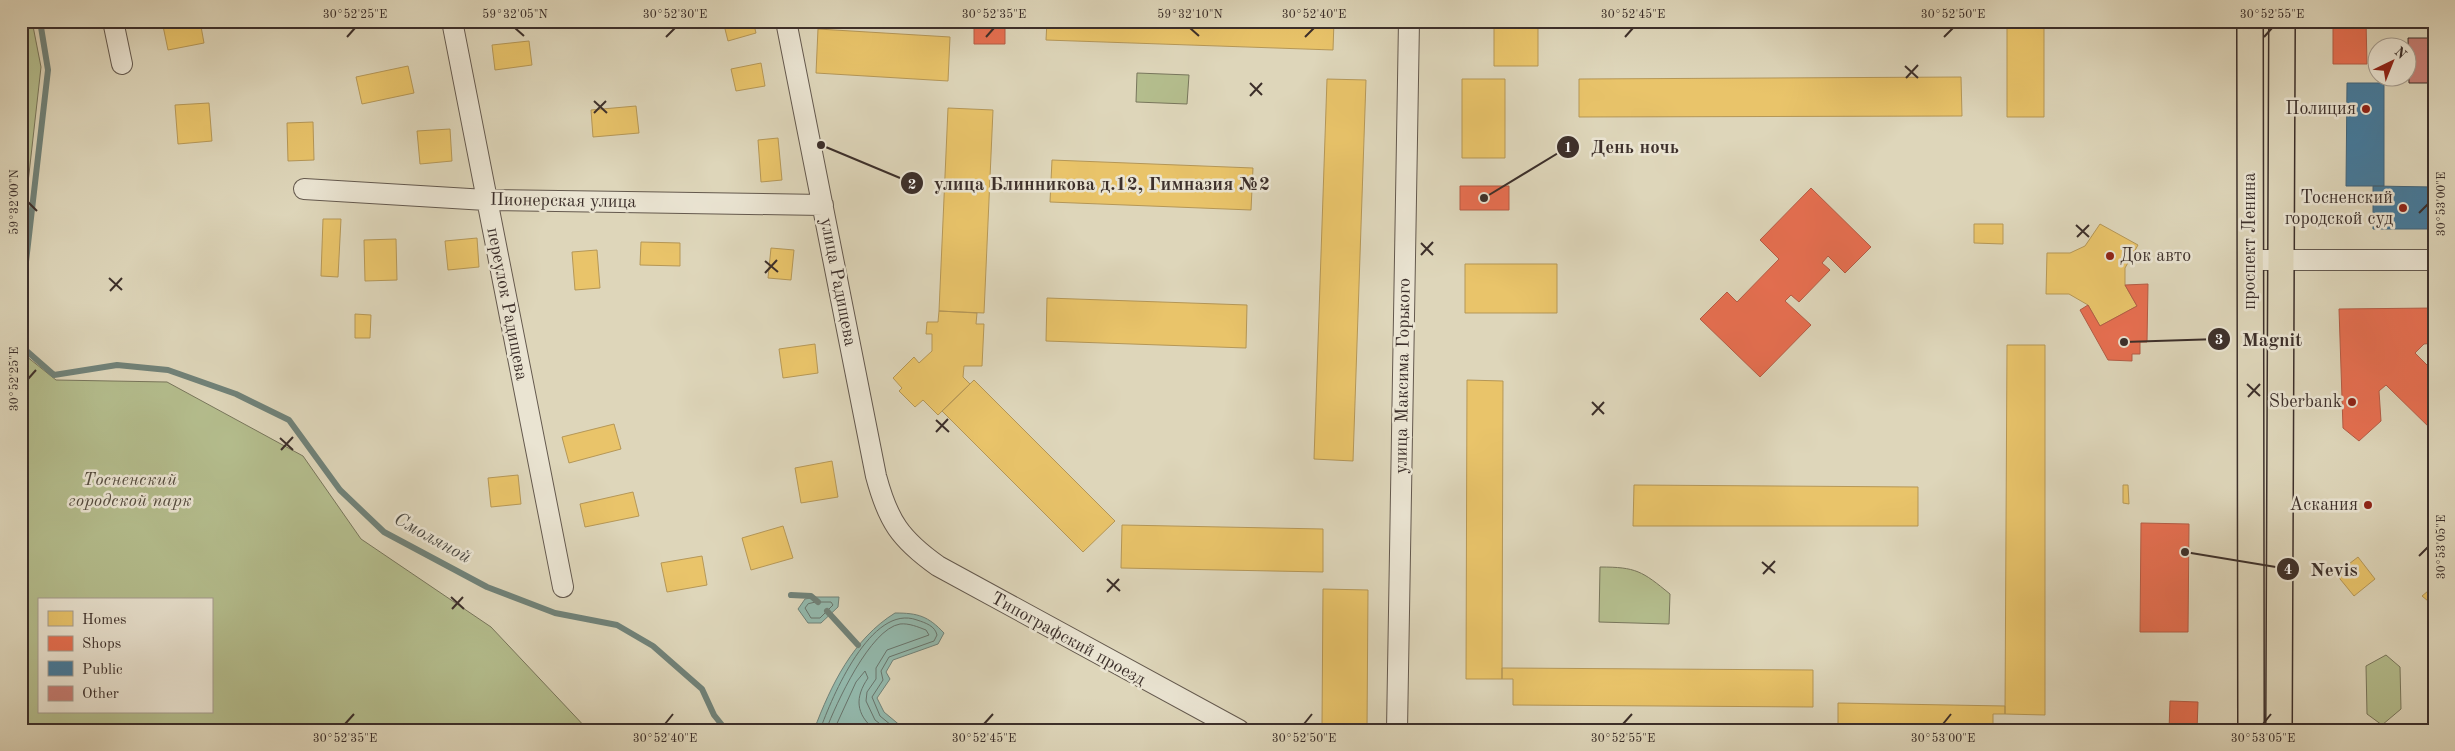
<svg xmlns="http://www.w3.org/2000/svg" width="2455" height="751" viewBox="0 0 2455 751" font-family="'Old Standard TT',serif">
  <rect width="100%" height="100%" fill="#ded6ba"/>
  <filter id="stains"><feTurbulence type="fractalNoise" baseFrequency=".004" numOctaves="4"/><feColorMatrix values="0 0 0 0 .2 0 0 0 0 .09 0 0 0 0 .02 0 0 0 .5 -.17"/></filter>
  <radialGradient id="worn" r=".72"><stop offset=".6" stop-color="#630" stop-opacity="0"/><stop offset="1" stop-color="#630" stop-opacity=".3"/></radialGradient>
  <path fill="#b4bd8d" stroke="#78765c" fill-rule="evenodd" d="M21,21H32L41,67L21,245Z
    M1137,73L1189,75L1187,104L1136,102Z
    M21,352L56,380L167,382L303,456L361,539L491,627L588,730H21ZM39,600H211V712H39Z
    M1600,567C1636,567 1642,571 1670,594L1669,624L1599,622Z
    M2386,655L2400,667L2401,709L2382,725L2367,714L2366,666Z"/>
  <path fill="#93b9ad" stroke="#708279" d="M816,597H839L838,607L821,623H808L798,609L805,599Z
    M895,613C918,613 928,616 944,633L938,644L893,660L886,672L890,679L877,698L884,712L902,727V730H814C831,685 853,639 895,613Z"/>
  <path fill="#e9c46a" stroke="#b59757" d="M187,21H200L204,43L168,50L163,26Z
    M723,21H753L756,33L728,41Z
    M1047,21H1334L1333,50L1046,40Z
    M1494,21H1538V66H1494Z
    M2007,21H2044V117H2007Z
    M818,29L950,37L948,81L816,73Z
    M529,41L532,65L495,70L492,45Z
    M761,63L765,86L736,91L731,69Z
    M408,66L414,93L362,104L356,77Z
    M1961,77L1962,116L1579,117V79Z
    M1327,79L1366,80L1353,461L1314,459Z
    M1462,79H1505V158H1462Z
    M209,103L212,141L178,144L175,105Z
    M636,106L639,133L593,137L591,110Z
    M948,108L993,110L984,313L939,311Z
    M313,122L314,160L288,161L287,123Z
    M450,129L452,161L420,164L417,131Z
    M778,138L782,180L761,182L758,140Z
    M1052,160L1253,168L1251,210L1050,202Z
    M323,219H341L338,277L321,276Z
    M1974,224H2003V244L1974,243Z
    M2100,224L2138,245L2125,268V285L2137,306L2100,326L2088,305L2069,294H2046L2047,253H2070L2085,246Z
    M477,238L479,267L448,270L445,241Z
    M396,239L397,280L365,281L364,240Z
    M641,242L680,243V266L640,265Z
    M771,248L794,250L791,280L768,278Z
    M597,250L600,288L575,290L572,252Z
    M1465,264H1557V313H1465Z
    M1047,298L1247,305L1246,348L1046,341Z
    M939,311L977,313L976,324H984L982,366H964L963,377L970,384L938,415L923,400L915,407L899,391L902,388L893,378L914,357L919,363L932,351V334H926L927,322H938Z
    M355,314L371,315L370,338H355Z
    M815,344L818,373L783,378L779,349Z
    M2007,345H2045V715L2005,714Z
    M974,380L1115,521L1083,552L942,411Z
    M1467,380L1503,381L1502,679H1466Z
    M614,424L621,449L569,463L562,437Z
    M832,461L838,497L801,503L795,468Z
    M518,475L521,504L491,507L488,478Z
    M1634,485L1918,487V526H1633Z
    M2123,485H2128L2129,504L2123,503Z
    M633,492L639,516L585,527L580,504Z
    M1122,525L1323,529V572L1121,568Z
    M783,526L793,558L751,570L742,538Z
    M702,556L707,585L667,592L661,563Z
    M2358,557L2375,579L2354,596L2336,574Z
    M2434,586V597L2428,601L2422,596Z
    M1323,589L1368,590L1367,730H1348V726L1322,725Z
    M1502,668L1813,670V707L1513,705V679H1502Z
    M1838,703L2005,706V714H1993V730H1838Z"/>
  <path fill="#e76f51" stroke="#b45c45" d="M974,21H1005V44H974Z
    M2333,21H2366L2367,64H2333Z
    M1460,186H1509V210H1460Z
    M1811,188L1871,247L1845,273L1828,256L1822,263L1830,270L1799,302L1791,295L1785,301L1811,325L1760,377L1700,319L1727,292L1737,302L1779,259L1760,240Z
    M2148,284L2147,342H2140V354H2132V361L2108,360L2080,310L2088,305L2100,326L2137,306L2125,285Z
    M2434,308V343L2424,344L2415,353L2434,372V432L2386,385L2379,391L2381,421L2359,441L2343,428L2339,309Z
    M2141,523L2189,524L2188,632H2140Z
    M2170,701L2198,702L2197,730H2169Z
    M2096,725H2111V730H2096Z"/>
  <path fill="#457b9d" stroke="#42647a" d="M2347,83H2384V186H2346Z
    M2373,186L2434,187V229H2373Z"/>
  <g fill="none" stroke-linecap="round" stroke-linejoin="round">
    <path stroke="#68746c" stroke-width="1" d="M816,602H831L833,605L820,618H811L805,608L808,604Z
      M820,730C832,697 871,603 917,620C926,623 935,626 937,635L934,641L889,657L881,671L883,680L872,697L880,716L897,730
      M826,730C836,704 870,629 900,624C909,623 918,627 926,630L929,635L887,650L876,668V679L867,692L866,701L875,720L888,730
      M834,730L856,682L865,671L868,678C855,697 855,714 875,730"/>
    <path stroke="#708279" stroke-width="6" d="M21,305L48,70L40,21
      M21,346L54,375L117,365L168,370L236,394L289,420L340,490L384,532L487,587L555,613L617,625L653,646L702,689L714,715L726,730
      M791,595L811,596L818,602
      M827,611L858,645"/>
  </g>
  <path fill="#c67d73" stroke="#3c2f2a" d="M2408,38H2434V83H2409Z"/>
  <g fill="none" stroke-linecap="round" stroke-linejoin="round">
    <g stroke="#64594e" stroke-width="22">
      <path id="minor" d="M113,21L122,64
        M452,21L563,587
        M786,21L876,476C888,521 900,539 938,566L1239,730
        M304,189L486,200L823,205
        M2250,260H2434
        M1397,730L1409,21"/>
    </g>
    <g stroke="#3c2f2a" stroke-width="28">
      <path id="major" d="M2250,21L2251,730
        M2279,730L2282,21"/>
    </g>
    <use href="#minor" stroke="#eae4d2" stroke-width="20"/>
    <use href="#major" stroke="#ded6ba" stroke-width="25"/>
  </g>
  <path fill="none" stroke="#3c2f2a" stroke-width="2" d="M515,28L524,36M1190,28L1199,36M347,37L355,28M666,37L675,28M986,37L994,28M1305,37L1314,28M1625,37L1633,28M1944,37L1953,28M2264,37L2272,28M1905,66L1918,78M1906,78L1918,65M1250,83L1262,95M1250,96L1262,83M594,101L607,113M594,113L606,101M28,202L37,211M2419,213L2428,204M2076,225L2089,237M2077,237L2089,225M1421,243L1433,255M1421,255L1433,242M765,261L778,272M765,273L777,260M109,278L122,290M110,291L122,278M28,379L36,370M2247,384L2260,396M2248,397L2260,384M1592,402L1604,414M1592,415L1604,402M936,420L949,432M936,432L948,419M280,438L293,450M281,450L293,437M2419,556L2428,547M1762,562L1775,573M1763,574L1775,561M1107,579L1120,591M1107,592L1119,579M451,597L464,609M452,609L463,597M345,724L354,714M665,724L673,714M984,724L993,714M1304,724L1312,714M1623,724L1632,714M1943,724L1951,714M2263,724L2271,714"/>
  <g fill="#8f2418" stroke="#eae4d2" stroke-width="2">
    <circle cx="2366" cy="109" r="5"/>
    <circle cx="2403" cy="208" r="5"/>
    <circle cx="2110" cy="256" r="5"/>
    <circle cx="2352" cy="402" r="5"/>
    <circle cx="2368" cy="505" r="5"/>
  </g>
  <g text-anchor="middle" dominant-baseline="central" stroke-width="5" stroke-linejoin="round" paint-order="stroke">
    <g font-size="18" fill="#3c2f2a" stroke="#eae4d2" text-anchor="end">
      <text x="2356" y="109">Полиция</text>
      <text x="2393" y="198">Тосненский<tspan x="2393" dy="21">городской суд</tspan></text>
      <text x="2120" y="256" text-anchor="start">Док авто</text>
      <text x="2342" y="402">Sberbank</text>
      <text x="2358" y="505">Аскания</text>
    </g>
    <g font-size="18" fill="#3c2f2a" stroke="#eae4d2">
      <text transform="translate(563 201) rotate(1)">Пионерская улица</text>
      <text transform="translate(2250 241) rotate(-90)">проспект Ленина</text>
      <text transform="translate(838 282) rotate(79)">улица Радищева</text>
      <text transform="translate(507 304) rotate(79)">переулок Радищева</text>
      <text transform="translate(1403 376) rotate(-89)">улица Максима Горького</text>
      <text transform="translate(1068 639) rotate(29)">Типографский проезд</text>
    </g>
    <g font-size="18" font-style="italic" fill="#544b3e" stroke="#eae4d2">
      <text x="130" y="480">Тосненский<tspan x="130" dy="21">городской парк</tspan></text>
    </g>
    <g font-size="19" font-style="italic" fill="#4d4b44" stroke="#eae4d2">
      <text transform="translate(432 539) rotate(29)">Смоляной</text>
    </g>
  </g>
  <path fill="none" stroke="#3c2f2a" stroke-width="2" d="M1484 198L1568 147M821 145L912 183M2124 342L2219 339M2185 552L2288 569"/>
  <g fill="#3c2f2a" stroke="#eae4d2" stroke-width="2">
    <circle cx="1484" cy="198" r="5"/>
    <circle cx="821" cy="145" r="5"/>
    <circle cx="2124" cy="342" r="5"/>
    <circle cx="2185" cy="552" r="5"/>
    <circle cx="1568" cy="147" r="12"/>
    <circle cx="912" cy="183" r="12"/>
    <circle cx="2219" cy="339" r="12"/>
    <circle cx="2288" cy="569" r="12"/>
  </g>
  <g font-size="15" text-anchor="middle" font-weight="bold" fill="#fff">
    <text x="1568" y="152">1</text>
    <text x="912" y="189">2</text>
    <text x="2219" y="344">3</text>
    <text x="2288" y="574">4</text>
  </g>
  <g font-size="19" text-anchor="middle" font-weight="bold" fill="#3c2f2a" stroke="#eae4d2" stroke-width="5" stroke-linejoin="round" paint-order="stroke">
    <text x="1635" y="153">День ночь</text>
    <text x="1102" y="190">улица Блинникова д.12, Гимназия №2</text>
    <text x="2272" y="346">Magnit</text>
    <text x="2334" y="576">Nevis</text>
  </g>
  <rect width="2455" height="751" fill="none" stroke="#ded6ba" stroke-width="55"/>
  <rect x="38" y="598" width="175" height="115" fill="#eae4d2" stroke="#a49c8f"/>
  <rect x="48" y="611" width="25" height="15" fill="#e9c46a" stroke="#a49c8f"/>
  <text x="82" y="624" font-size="15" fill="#3c2f2a">Homes</text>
  <rect x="48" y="636" width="25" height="15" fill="#e76f51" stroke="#a49c8f"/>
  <text x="82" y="648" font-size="15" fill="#3c2f2a">Shops</text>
  <rect x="48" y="661" width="25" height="15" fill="#457b9d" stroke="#a49c8f"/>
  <text x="82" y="674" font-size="15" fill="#3c2f2a">Public</text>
  <rect x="48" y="686" width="25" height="15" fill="#c67d73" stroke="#a49c8f"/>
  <text x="82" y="698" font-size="15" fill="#3c2f2a">Other</text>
  <g transform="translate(2392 62) rotate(43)"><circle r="24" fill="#eae4d2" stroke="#a49c8f"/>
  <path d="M0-4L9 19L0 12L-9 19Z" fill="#8f2418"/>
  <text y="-8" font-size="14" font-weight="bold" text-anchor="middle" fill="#3c2f2a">N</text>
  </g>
  <rect x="28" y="28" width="2400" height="696" fill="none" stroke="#3c2f2a" stroke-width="2"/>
  <g font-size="12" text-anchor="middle" fill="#3c2f2a">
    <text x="355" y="18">30°52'25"E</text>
    <text x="515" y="18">59°32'05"N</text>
    <text x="675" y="18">30°52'30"E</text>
    <text x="994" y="18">30°52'35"E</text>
    <text x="1190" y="18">59°32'10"N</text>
    <text x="1314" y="18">30°52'40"E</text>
    <text x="1633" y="18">30°52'45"E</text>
    <text x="1953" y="18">30°52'50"E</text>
    <text x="2272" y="18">30°52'55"E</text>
    <text transform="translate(14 202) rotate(-90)" y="4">59°32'00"N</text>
    <text transform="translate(2441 204) rotate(-90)" y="4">30°53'00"E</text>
    <text transform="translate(14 379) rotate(-90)" y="4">30°52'25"E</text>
    <text transform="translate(2441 547) rotate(-90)" y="4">30°53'05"E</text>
    <text x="345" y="742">30°52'35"E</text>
    <text x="665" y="742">30°52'40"E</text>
    <text x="984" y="742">30°52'45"E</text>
    <text x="1304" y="742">30°52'50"E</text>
    <text x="1623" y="742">30°52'55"E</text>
    <text x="1943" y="742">30°53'00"E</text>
    <text x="2263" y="742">30°53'05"E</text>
  </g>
  <rect width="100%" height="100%" filter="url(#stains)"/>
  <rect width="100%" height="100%" fill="url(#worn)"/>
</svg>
